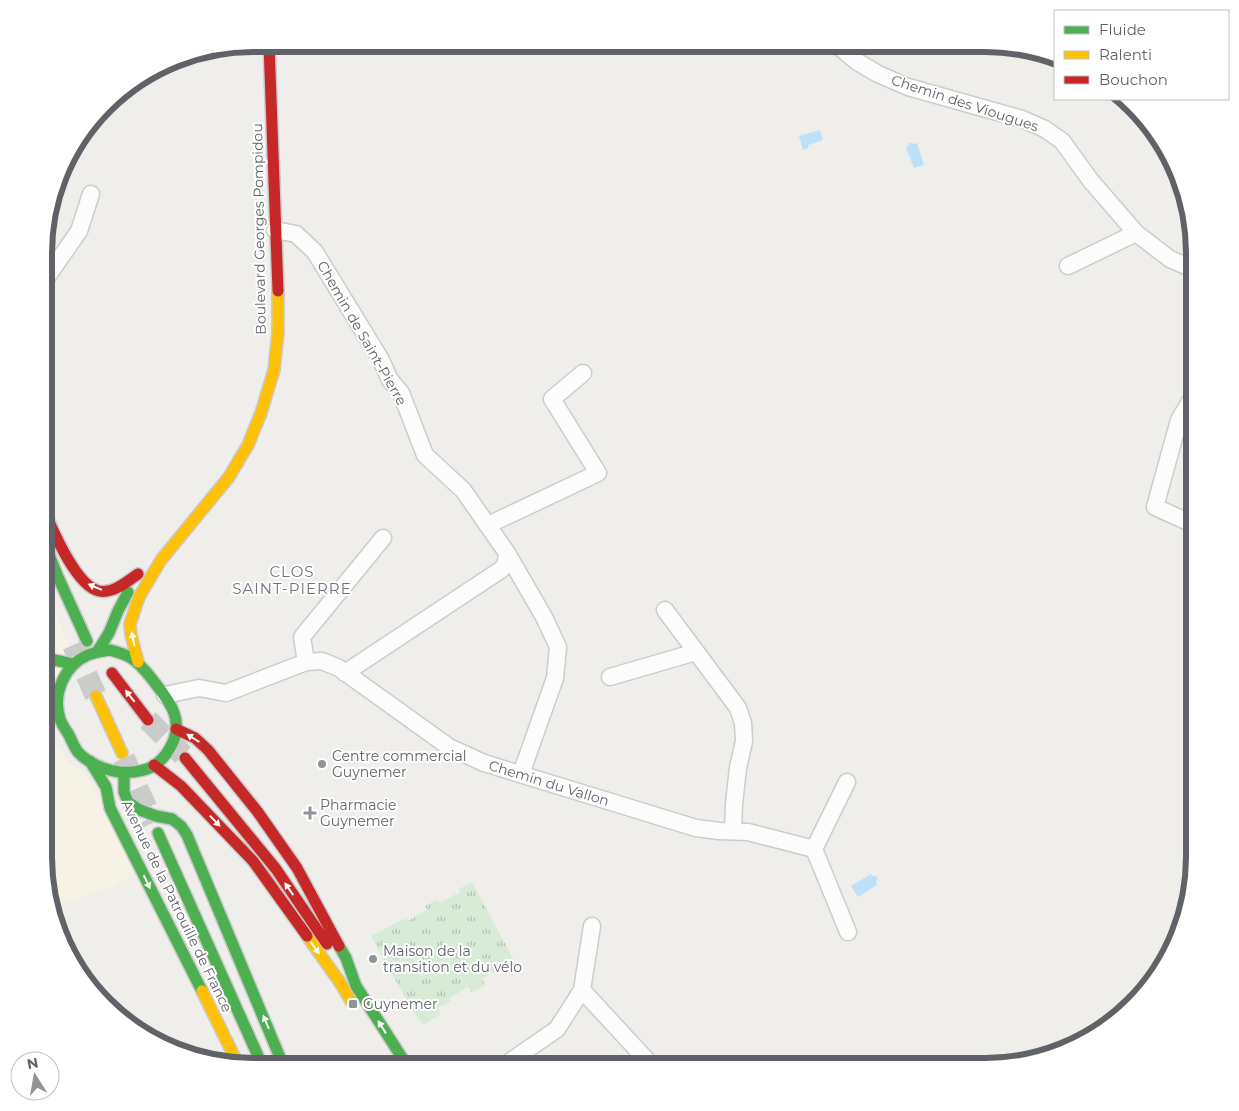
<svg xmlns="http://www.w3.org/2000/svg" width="1239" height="1111" viewBox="0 0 1239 1111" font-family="Montserrat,sans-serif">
  <defs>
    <pattern id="park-tufts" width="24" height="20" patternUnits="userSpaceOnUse" patternTransform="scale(1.25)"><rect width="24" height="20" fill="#d8ebd6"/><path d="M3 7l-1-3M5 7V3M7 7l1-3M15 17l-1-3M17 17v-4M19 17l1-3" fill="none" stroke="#b2c2b1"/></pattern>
  </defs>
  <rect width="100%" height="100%" fill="#efeeea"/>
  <path fill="#f7f3e4" d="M46,591L74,658L47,710L48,728L56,745L68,761L82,771L90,780L137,871L115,885L59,906L52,905L44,871Z"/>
  <path fill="url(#park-tufts)" d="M472,882L516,964L503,971L501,968L482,979L485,985L472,993L468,987L449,998L451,1001L438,1008L441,1014L423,1025L411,1008L371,936L406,918L408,921L427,910L425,906L438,899L440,903L460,892L459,889Z"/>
  <path fill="#bfe0f9" d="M820,130L823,140L808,145V148L803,150L799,136Z
    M910,143H912L914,144L917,143L924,165L914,168L906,148Z
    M871,874L872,876H875L877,877L878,879L876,882L877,885L858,897L851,886Z"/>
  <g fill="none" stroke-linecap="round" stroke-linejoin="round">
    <path stroke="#cbcbca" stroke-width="22" stroke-dasharray="22 11" stroke-linecap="butt" d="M73,645L96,696
      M148,720L183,755
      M124,758L153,823"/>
    <g stroke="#cbcccc" stroke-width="19">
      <path id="street" d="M836,44L856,61L878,74L908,87L1022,119L1045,129L1062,141L1091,181L1136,233L1170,259L1195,270
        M275,230L296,234L315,252L381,360L390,380L401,393L425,455L463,490L507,553L506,562L502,569L345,673
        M1068,266L1136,233
        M47,277L79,231L91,194
        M1195,393L1179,420L1155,507L1195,525
        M488,525L598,473L552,399L583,373
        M507,553L544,617L558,647L555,678L521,774
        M665,610L738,708L743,723L744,741L738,768L734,804L733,831
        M306,662L302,637L383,538
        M610,677L696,652
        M165,695L199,688L226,693L306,662L322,661L339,668L449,747L484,763L696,828L719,831L748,832L814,849L848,932
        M814,849L847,782
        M582,990L653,1067
        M501,1067L508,1063L557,1029L582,990L592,926"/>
    </g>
    <g stroke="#cacacb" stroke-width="14">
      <path id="fast" d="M46,547L58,577L87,641
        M110,650C117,652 125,654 131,658C141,664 148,674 155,683C171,703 185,722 170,748C166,755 159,763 152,767C141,772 130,773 119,772C104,770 88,763 78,752C74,747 72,741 69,735C66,730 62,725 60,719C52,695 64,665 88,655C95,652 103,651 110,650Z
        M97,652L109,633L118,611L128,592
        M45,658L73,664
        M90,761L106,787L110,808L202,991
        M124,773V792L128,802L140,810L156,816L172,819L181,826L187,835L284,1067
        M158,833L263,1067
        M339,946L346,958L356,986L408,1067"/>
    </g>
    <g stroke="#cacacb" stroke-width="14">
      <path id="slow" d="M138,662L131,635L130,624L139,597L161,560L229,477L248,445L261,413L274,370L278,332V291
        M96,696L122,753
        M307,936L339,981L351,1001
        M202,991L238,1064"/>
    </g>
    <g stroke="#cacacb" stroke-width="14">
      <path id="jam" d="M269,44L278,291
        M46,515C55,535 77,586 99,591C113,594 128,581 138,574
        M112,673L148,720
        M176,729L195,738L208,750L257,811L297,868L339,946
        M185,758L276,869L327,944
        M154,765L181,786L253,861L307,936"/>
    </g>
    <use href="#street" stroke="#fdfcfc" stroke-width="16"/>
    <use href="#fast" stroke="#4caf50" stroke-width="11"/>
    <use href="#slow" stroke="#ffc107" stroke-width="11"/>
    <use href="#jam" stroke="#c62828" stroke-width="11"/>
  </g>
  <defs><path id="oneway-solid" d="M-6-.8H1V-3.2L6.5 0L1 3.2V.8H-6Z" transform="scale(1.25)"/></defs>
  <g fill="#f6fbf6">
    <use href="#oneway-solid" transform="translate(95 587) rotate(-157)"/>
    <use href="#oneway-solid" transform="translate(133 639) rotate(-102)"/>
    <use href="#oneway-solid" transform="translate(130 696) rotate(-128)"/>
    <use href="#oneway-solid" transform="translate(193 738) rotate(-148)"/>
    <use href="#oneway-solid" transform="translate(215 821) rotate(46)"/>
    <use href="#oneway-solid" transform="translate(147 882) rotate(64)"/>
    <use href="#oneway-solid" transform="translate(289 889) rotate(-125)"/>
    <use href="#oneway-solid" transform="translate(315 948) rotate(54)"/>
    <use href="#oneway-solid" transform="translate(266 1022) rotate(-113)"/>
    <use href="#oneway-solid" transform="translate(382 1027) rotate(-122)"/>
  </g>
  <g fill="#919496" stroke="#fff" stroke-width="2">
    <circle cx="322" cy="764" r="5"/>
    <path d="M307.5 805.5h5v5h5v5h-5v5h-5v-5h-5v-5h5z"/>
    <circle cx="373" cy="959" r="5"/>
    <rect x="348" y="999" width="10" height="10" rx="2.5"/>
  </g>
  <g text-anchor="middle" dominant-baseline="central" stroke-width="4" stroke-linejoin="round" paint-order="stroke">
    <g font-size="14" fill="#5f6368" stroke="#fff">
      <text transform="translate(965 103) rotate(18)">Chemin des Viougues</text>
      <text transform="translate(259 229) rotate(-91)">Boulevard Georges Pompidou</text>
      <text transform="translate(362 333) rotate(60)">Chemin de Saint-Pierre</text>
      <text transform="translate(549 783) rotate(17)">Chemin du Vallon</text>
      <text transform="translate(177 906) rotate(64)">Avenue de la Patrouille de France</text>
    </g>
    <g font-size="14" fill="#5f6368" stroke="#fff" text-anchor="start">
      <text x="332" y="756">Centre commercial<tspan x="332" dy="16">Guynemer</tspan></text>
      <text x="320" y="805">Pharmacie<tspan x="320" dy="16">Guynemer</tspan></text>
      <text x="383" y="951">Maison de la<tspan x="383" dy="16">transition et du vélo</tspan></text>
      <text x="363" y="1004">Guynemer</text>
    </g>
    <g font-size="15" letter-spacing="1" fill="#70757a" stroke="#fff">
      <text x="292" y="571">CLOS<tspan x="292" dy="17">SAINT-PIERRE</tspan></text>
    </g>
  </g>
  <path d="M0 0H1239V1111H0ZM253 52H985A201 201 0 0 1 1186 253V857A201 201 0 0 1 985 1058H253A201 201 0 0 1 52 857V253A201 201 0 0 1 253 52Z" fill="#fff" fill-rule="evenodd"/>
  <path fill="none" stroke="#5f6368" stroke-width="6" d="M253 52H985A201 201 0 0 1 1186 253V857A201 201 0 0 1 985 1058H253A201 201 0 0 1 52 857V253A201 201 0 0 1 253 52Z"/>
  <rect x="1054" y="10" width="175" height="90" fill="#ffffff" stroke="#bfc1c3"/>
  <rect x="1064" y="26" width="25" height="8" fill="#4caf50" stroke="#bfc1c3"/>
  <text x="1099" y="35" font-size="15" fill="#5f6368">Fluide</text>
  <rect x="1064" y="51" width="25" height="8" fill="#ffc107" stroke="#bfc1c3"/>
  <text x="1099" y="60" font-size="15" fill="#5f6368">Ralenti</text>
  <rect x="1064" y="76" width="25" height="8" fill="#c62828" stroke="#bfc1c3"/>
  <text x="1099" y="85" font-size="15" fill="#5f6368">Bouchon</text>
  <g transform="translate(35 1076) rotate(349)"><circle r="24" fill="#ffffff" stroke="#bfc1c3"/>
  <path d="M0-4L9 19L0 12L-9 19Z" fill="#919496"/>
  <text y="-8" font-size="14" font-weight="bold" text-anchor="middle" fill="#5f6368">N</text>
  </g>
</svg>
